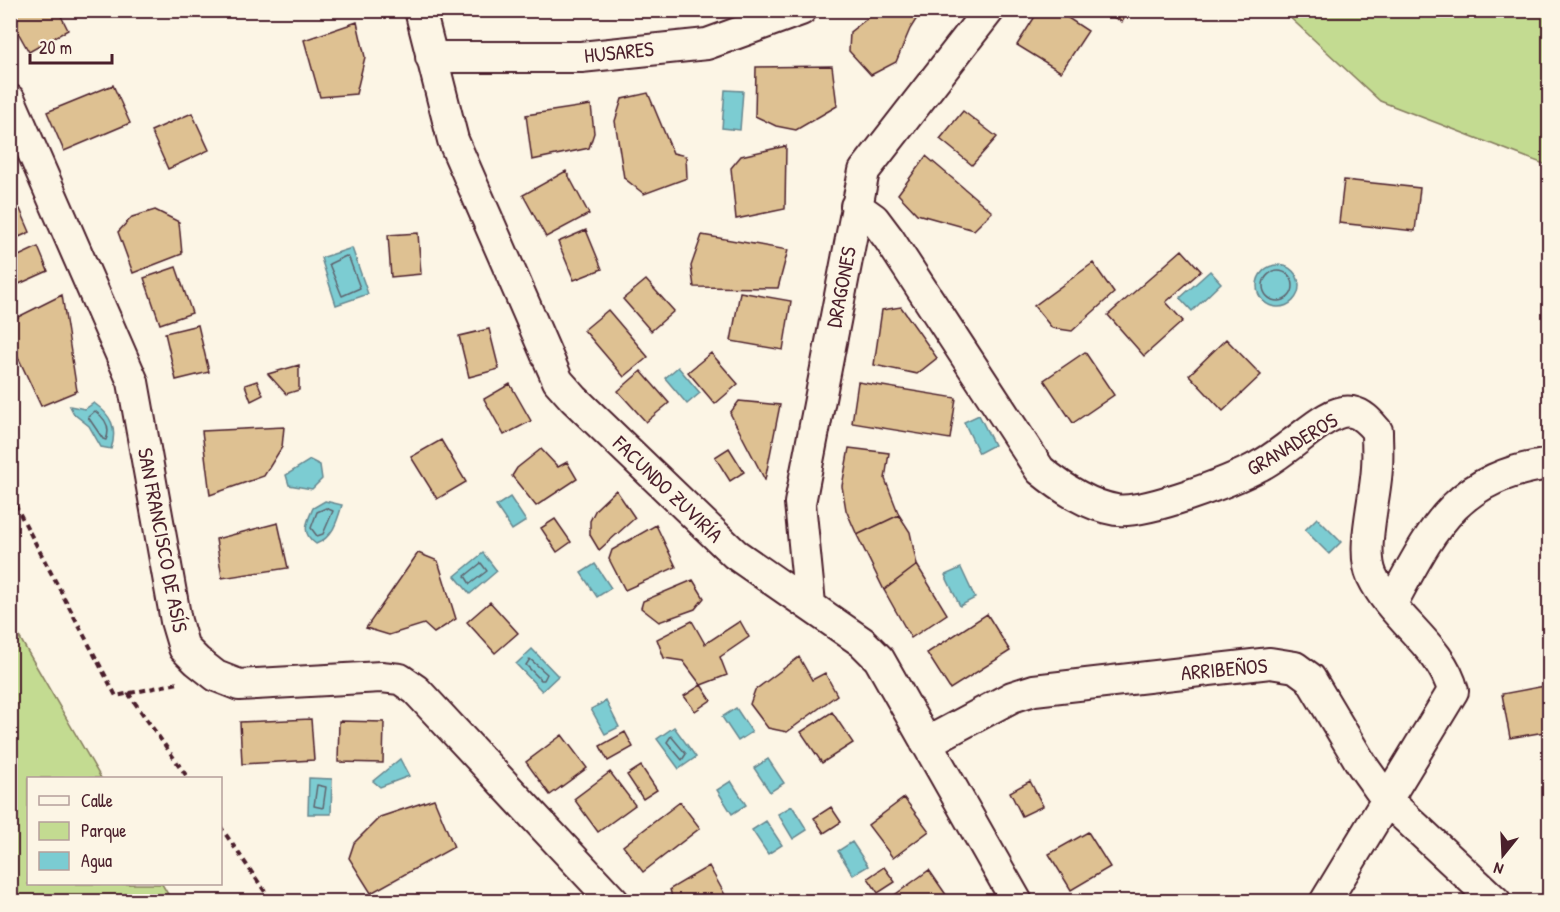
<svg xmlns="http://www.w3.org/2000/svg" width="1560" height="912" viewBox="0 0 1560 912" font-family="'Patrick Hand',sans-serif">
  <rect width="100%" height="100%" fill="#fcf5e5"/>
  <filter id="ink" filterUnits="userSpaceOnUse"><feTurbulence type="fractalNoise" baseFrequency=".0167" numOctaves="2"/><feDisplacementMap in="SourceGraphic" scale="12" xChannelSelector="R" yChannelSelector="G"/><feConvolveMatrix kernelMatrix="1 2 1 2 8 2 1 2 1" color-interpolation-filters="sRGB"/></filter>
  <g filter="url(#ink)">
    <path fill="#c3db91" stroke="#867d5e" stroke-width="1.5" d="M1283,11H1549V166L1380,101Z
      M10,621L101,778H28V884H162L172,901H11Z"/>
    <path fill="#7bccd2" stroke="#67878f" stroke-width="1.5" d="M725,90L743,91L740,130L722,128Z
      M352,248L368,294L336,305L321,258Z
      M1257 286a21 21 0 1 1 42 0a21 21 0 1 1-42 0Z
      M1210,271L1221,283L1192,311L1180,298Z
      M678,367L700,393L687,404L665,378Z
      M94,403C111,415 118,428 111,449L101,447L89,426L74,414L70,406L85,409Z
      M979,415L994,445L979,453L964,422Z
      M310,460L320,465L322,479L312,489L289,485L286,475Z
      M510,497L526,521L512,530L496,506Z
      M325,501L342,505C337,522 333,537 316,544C301,533 306,524 313,508Z
      M1317,518L1341,542L1329,554L1305,530Z
      M483,553L497,571L470,594L455,576Z
      M595,564L611,588L597,597L581,573Z
      M961,568L975,598L960,606L945,575Z
      M532,649L558,676L542,691L516,664Z
      M606,701L619,727L605,734L591,709Z
      M736,708L752,732L738,741L722,717Z
      M674,727L696,757L679,769L657,739Z
      M400,759L409,776L380,787L373,781Z
      M768,759L784,783L770,792L754,768Z
      M309,778L332,779L331,814H308Z
      M731,781L746,805L732,814L717,790Z
      M792,806L807,830L793,839L778,814Z
      M766,821L782,845L768,854L752,830Z
      M852,842L868,866L853,875L838,851Z"/>
    <g fill="none" stroke-linecap="round" stroke-linejoin="round">
      <path stroke="#5e646e" stroke-width="1.5" d="M346,256L349,258L360,288L342,296L329,264Z
        M1263 286a15 15 0 1 1 30 0a15 15 0 1 1-30 0Z
        M95,411C105,418 111,428 106,440L103,439L88,417Z
        M326,508L333,511L323,534L317,536L311,528L317,512Z
        M481,563L487,571L470,584L465,576Z
        M530,659L547,674L544,680H541L526,665Z
        M671,736L686,754L682,760L667,742Z
        M317,785L326,787L323,808L314,806Z"/>
    </g>
    <path fill="#dec192" stroke="#4a1f2b" stroke-width="1.5" d="M18,10H58L68,30L29,52L10,18V15Z
      M878,10H922L910,29L896,62L871,75L849,51L850,32Z
      M1039,10H1056L1088,31L1061,72L1017,45Z
      M1101,10H1129L1122,22Z
      M357,22L365,57L356,94L320,97L304,40Z
      M832,66L837,106L796,130L776,126L755,116L756,67Z
      M113,85L130,123L64,151L47,112Z
      M648,93L673,153L686,156L687,178L644,194L624,178L615,121L622,99Z
      M591,105L594,133L589,148L532,160L526,115Z
      M963,111L997,137L972,165L940,139Z
      M192,113L209,150L168,169L151,131Z
      M786,146L785,209L736,219L731,168L741,156Z
      M926,156L992,212L974,230L917,214L898,194Z
      M566,171L589,214L546,237L523,195Z
      M1344,180L1420,188L1415,231L1339,223Z
      M20,209L30,232L10,241V213Z
      M155,210L179,222L182,254L133,273L118,232L132,217Z
      M586,230L602,269L574,280L558,242Z
      M418,233L421,274L391,277L388,235Z
      M702,235L788,250L778,288L694,287L691,266Z
      M38,247L48,271L10,288V260Z
      M1182,250L1201,271L1166,302L1183,321L1144,356L1108,315Z
      M1093,263L1114,293L1072,331L1052,328L1034,306Z
      M176,267L192,313L160,324L144,278Z
      M646,280L674,311L651,331L623,299Z
      M740,292L791,301L783,350L731,341Z
      M62,295L77,391L41,406L10,340V321Z
      M901,307L937,358L917,374L874,365L882,310Z
      M608,310L648,357L624,377L584,330Z
      M198,325L209,372L176,380L165,333Z
      M489,329L499,369L469,377L459,336Z
      M1226,339L1261,375L1223,411L1189,375Z
      M1085,352L1114,395L1073,423L1044,380Z
      M711,353L738,384L715,404L688,372Z
      M299,365V390L286,394L268,374Z
      M641,371L669,403L646,422L618,391Z
      M257,381L263,395L251,401L245,385Z
      M858,382L956,398L950,439L852,423Z
      M510,384L531,421L504,435L484,399Z
      M739,401L780,405L765,480L730,413Z
      M284,427L282,447L264,476L210,495L202,431Z
      M441,440L466,482L437,499L411,457Z
      M729,448L744,472L730,481L715,457Z
      M849,448L889,453L885,479L899,515L857,535L846,510L842,486Z
      M541,449L558,467L567,462L577,479L536,506L512,476L517,468Z
      M616,490L635,518L599,550L590,535V521L596,509Z
      M899,515L910,532L917,565L884,590L857,535Z
      M555,519L571,542L557,552L541,528Z
      M278,523L288,568L222,578L216,539Z
      M656,525L676,567L625,590L609,559L612,550Z
      M418,553L438,561L456,619L434,633L424,624L389,635L366,628Z
      M917,565L947,614L911,638L884,590Z
      M693,580L704,598L695,609L659,622L641,608L643,601Z
      M490,602L518,633L495,653L467,622Z
      M987,614L1010,651L950,689L927,653Z
      M692,621L705,644L740,621L749,637L720,657L727,675L701,685L683,661L664,658L657,639Z
      M799,657L812,680L825,673L837,695L787,732L768,728L750,704L755,690Z
      M701,685L711,700L695,711L684,696Z
      M1550,685V731L1510,738L1502,694Z
      M832,712L853,743L822,763L801,732Z
      M311,719L314,760L242,764L240,722Z
      M339,721L384,722L383,763L338,762Z
      M625,732L633,747L608,761L600,746Z
      M562,735L587,768L550,795L526,762Z
      M641,766L657,790L643,799L627,775Z
      M610,772L635,805L598,832L574,799Z
      M1030,781L1043,806L1022,816L1010,792Z
      M904,798L929,831L893,858L868,825Z
      M434,799L454,847L371,893L349,858L354,843L380,817Z
      M680,802L700,828L643,872L623,846Z
      M831,807L841,822L824,833L814,818Z
      M1088,832L1110,867L1071,890L1049,854Z
      M709,866L729,902H673L670,889Z
      M884,867L895,882L878,893L868,878Z
      M929,870L949,899L946,902H885Z"/>
    <g fill="none" stroke-linecap="round" stroke-linejoin="round">
      <g stroke="#4a1f2b" stroke-width="34">
        <path id="minor" d="M420,10L453,140L558,381L574,399L735,554L862,642L879,659L1017,902
          M431,57H581L707,44L801,10
          M10,100L133,382L176,621L184,648L197,661L216,676L239,685L381,677L400,679L416,690L614,902
          M856,206L874,219L889,239L1040,470C1062,488 1087,505 1116,510C1145,514 1232,481 1259,466C1271,460 1282,451 1293,443C1307,433 1333,408 1352,412C1363,414 1370,423 1377,431C1377,443 1378,455 1377,467C1376,497 1360,550 1372,576C1392,619 1442,646 1453,691L1325,902
          M810,604L800,503L864,171L989,10
          M1391,605C1433,528 1455,477 1550,464
          M926,743L1012,697L1034,690L1270,663L1295,667L1310,678L1362,765L1387,800L1496,902"/>
      </g>
      <path stroke="#4a1f2b" stroke-width="4" stroke-dasharray="6 4.5" stroke-linecap="butt" d="M10,495L116,696L178,683
        M128,693L188,778
        M220,826L272,902"/>
      <use href="#minor" stroke="#fcf5e5" stroke-width="30"/>
    </g>
  </g>
  <g text-anchor="middle" dominant-baseline="central" stroke-width="5" stroke-linejoin="round" paint-order="stroke">
    <g font-size="21" fill="#4a1f2b" stroke="#fcf5e5">
      <text transform="translate(619 52) rotate(-6)">HUSARES</text>
      <text transform="translate(841 287) rotate(-79)">DRAGONES</text>
      <text transform="translate(1292 444) rotate(-31)">GRANADEROS</text>
      <text transform="translate(668 489) rotate(44)">FACUNDO ZUVIRÍA</text>
      <text transform="translate(163 540) rotate(79)">SAN FRANCISCO DE ASÍS</text>
      <text transform="translate(1224 669) rotate(-5)">ARRIBEÑOS</text>
    </g>
  </g>
  <rect width="1560" height="912" fill="none" stroke="#fcf5e5" stroke-width="36"/>
  <rect x="18" y="18" width="1524" height="876" fill="none" stroke="#4a1f2b" stroke-width="2" filter="url(#ink)"/>
  <rect x="27" y="777" width="195" height="108" fill="#fcf5e5" stroke="#b59f9b" stroke-width="1.5"/>
  <rect x="39" y="796" width="30" height="9" fill="#fcf5e5" stroke="#b59f9b" stroke-width="1.5"/>
  <text x="81" y="807" font-size="18" fill="#4a1f2b">Calle</text>
  <rect x="39" y="822" width="30" height="18" fill="#c3db91" stroke="#b59f9b" stroke-width="1.5"/>
  <text x="81" y="837" font-size="18" fill="#4a1f2b">Parque</text>
  <rect x="39" y="852" width="30" height="18" fill="#7bccd2" stroke="#b59f9b" stroke-width="1.5"/>
  <text x="81" y="867" font-size="18" fill="#4a1f2b">Agua</text>
  <g transform="translate(1503 855) rotate(198)" stroke="#fcf5e5" stroke-width="4.5" paint-order="stroke">
  <path d="M0-4.5L10 22L0 15L-10 22Z" fill="#4a1f2b"/>
  <text y="-9" font-size="16" font-weight="bold" text-anchor="middle" fill="#4a1f2b">N</text>
  </g>
  <path d="M30 54v9h82v-9" fill="none" stroke="#4a1f2b" stroke-width="3"/>
  <text x="39" y="54" font-size="18" fill="#4a1f2b" stroke="#fcf5e5" stroke-width="4.5" paint-order="stroke">20 m</text>
</svg>
